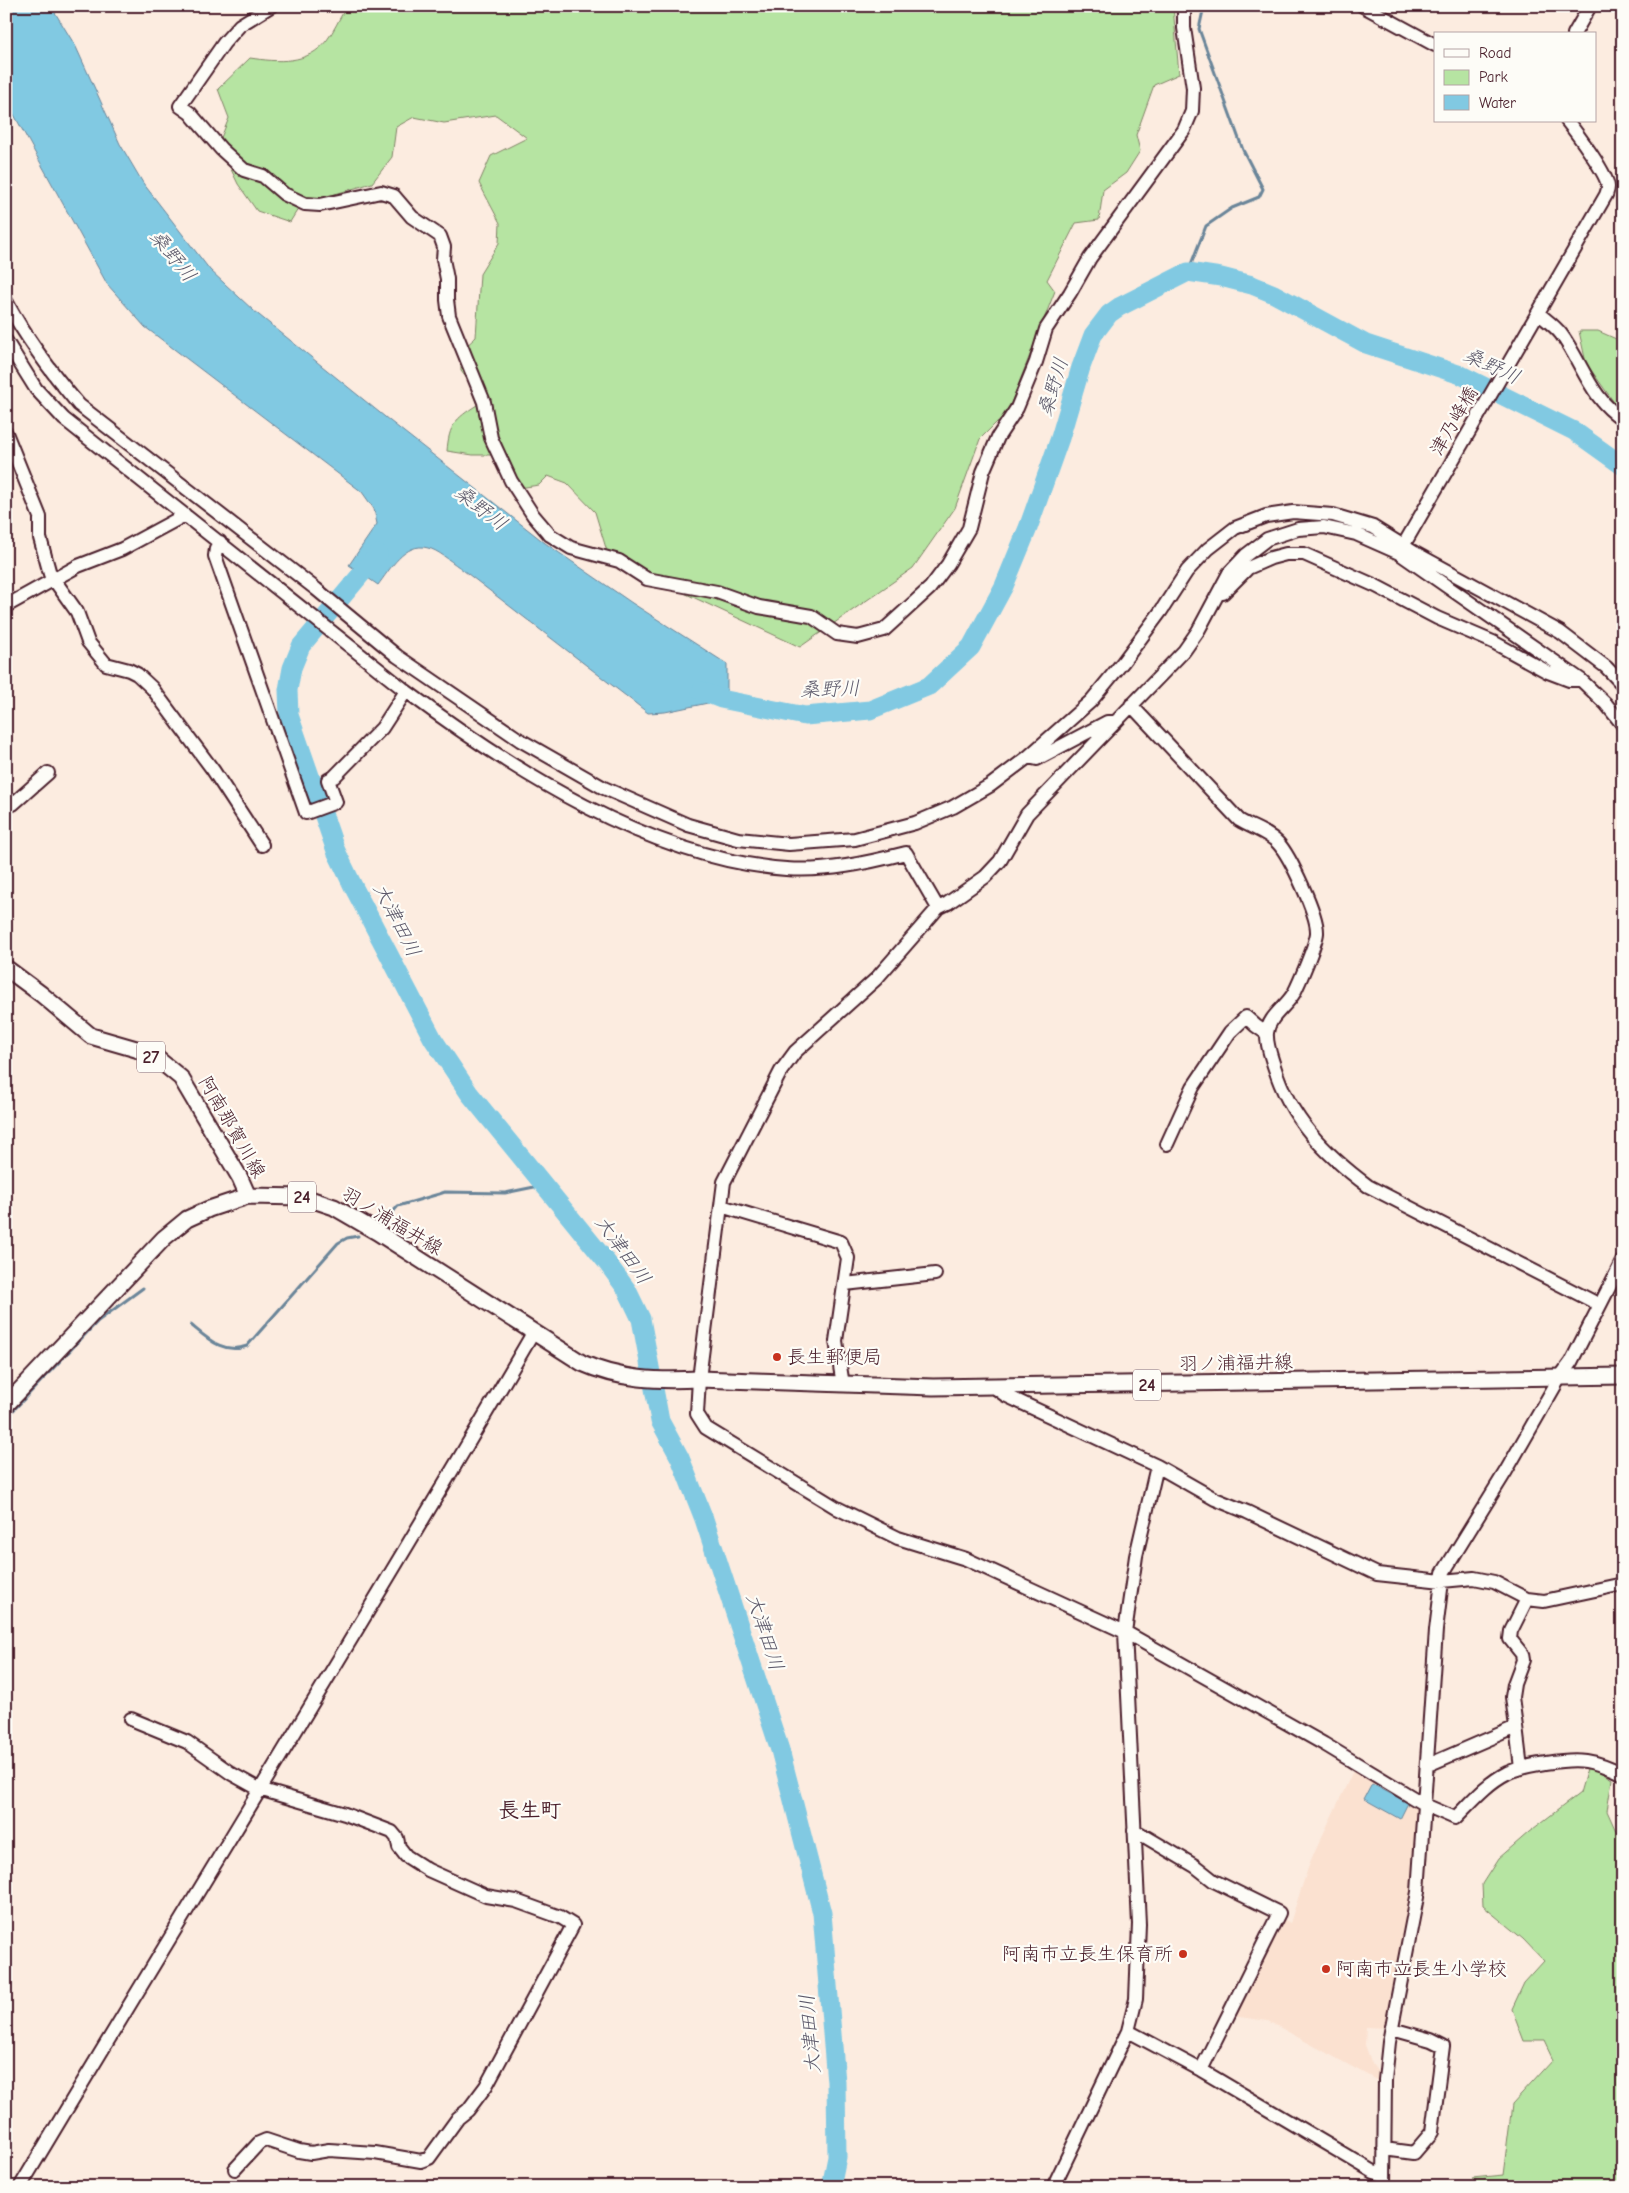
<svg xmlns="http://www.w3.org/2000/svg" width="1629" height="2193" viewBox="0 0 1629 2193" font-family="'Comic Neue','Klee One',sans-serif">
  <rect width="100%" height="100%" fill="#fcece0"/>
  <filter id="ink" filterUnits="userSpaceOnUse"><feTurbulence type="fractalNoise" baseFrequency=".02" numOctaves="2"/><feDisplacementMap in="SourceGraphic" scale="10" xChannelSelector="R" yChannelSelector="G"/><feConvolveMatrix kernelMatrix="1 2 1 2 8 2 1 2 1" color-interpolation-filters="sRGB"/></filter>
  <g filter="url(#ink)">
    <path fill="#fbe1d0" d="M1354,1769L1422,1810L1412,1897L1386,2028L1366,2027L1365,2045L1372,2064L1381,2076L1380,2082L1268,2021L1232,2016L1279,1917L1290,1923L1310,1862Z"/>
    <path fill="#b6e4a2" stroke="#808266" d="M357,6H378L395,10L450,11L447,6H1173L1179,74L1154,85L1136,135L1140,151L1126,173L1103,190L1099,220L1076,223L1047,280L1055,291L1008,411L980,439L955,508L913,568L800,647L609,558L595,512L567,483L548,476L539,485L519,488L504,455H473L447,451C449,425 455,419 477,405L468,380L461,371V351L476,337L480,274L499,243L500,223L479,183L491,156L527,138L496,115L444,123L414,117L396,127L392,157L372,183L322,198L303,201L290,222L257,211L238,184L228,163L216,150L229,118L218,89L250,58C277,62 308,65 327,40C334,31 339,19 345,9Z
      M1579,331H1598L1623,342V410L1618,408L1586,363Z
      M1588,1765L1612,1779L1607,1811L1620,1840L1623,1841V2187H1483L1472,2178L1503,2175L1512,2105L1553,2060L1544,2041H1524L1512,2009L1524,1983L1544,1961L1523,1939L1483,1906L1482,1884L1498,1859L1529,1832L1580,1793Z"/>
    <path fill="#81c9e2" stroke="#6b8599" d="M6,6H51L76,47L120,144L143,183L210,270L254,311L390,421L545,543L632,603L727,664V699L665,712L648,713L459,567C450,561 438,550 428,548C405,541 389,571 378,585L349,565L377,524L374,509L362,492L145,327L107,284L6,100Z
      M1372,1784L1408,1803L1400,1819L1364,1799Z"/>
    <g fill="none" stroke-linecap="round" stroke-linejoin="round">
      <path stroke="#6b8599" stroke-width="3" d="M1188,272L1206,226L1232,208L1259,197L1263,189L1243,150L1199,29L1204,6
        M381,1226L398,1206L439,1194L445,1192L505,1193L544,1185
        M191,1325C208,1339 224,1355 247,1346L338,1243L347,1238L358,1236
        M6,1418L98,1321L143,1288"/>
      <path stroke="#81c9e2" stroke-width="19" d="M378,554L301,646L292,668L288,690L289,715L336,851L353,886L433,1039L469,1093L605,1260L627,1290L641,1319L660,1421L680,1458L704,1519L780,1750L822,1913L836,2082L837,2157L831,2187
        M701,691L721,699L805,716L870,710L929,686L971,647L1004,586L1028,528L1060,438L1081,367L1093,335L1109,314L1119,307L1188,272L1221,277L1252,285L1274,294L1366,344L1461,375L1574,431L1623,466"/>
      <g stroke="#4a1f2b" stroke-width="16">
        <path id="minor" d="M271,6L240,25L224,43L180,106L190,113L221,149L244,170L263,176L284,194L305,204L320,205L381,192L394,196L412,217L440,236L444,247L443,259L447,279V300L449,316L484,402L491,438L511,481L533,515L550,535L571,548L619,561L647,579L717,592L759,607L811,616L837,634L858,637L884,630L930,588L948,564L969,528L983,472L998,437L1017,408L1036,362L1046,329L1070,293L1090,258L1184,130L1192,111L1193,88L1184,28V6
          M1363,6L1435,45
          M1574,34L1590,6
          M6,301C27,340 50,371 79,405L316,589L397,656L520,740L604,788L688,825L738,839L789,844L855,839L915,823L953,807L991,785L1028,757L1091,701L1123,662L1161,611L1187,571L1208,549L1235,528L1266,516L1293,512L1333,515L1373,527L1415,553L1560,632L1606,667L1623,685
          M1538,313C1546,320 1555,326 1561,334C1582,362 1591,400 1623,419
          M6,341L36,389L64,419L406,691C512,770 650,859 786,869C826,872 867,863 906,853L938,908
          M6,433L40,517V538L50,574L77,612L88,642L106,664L129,670L137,674L152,688L213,770L262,845
          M220,542L216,548L215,556L306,813L336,802L328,780L334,777L382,728L406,691
          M1399,553L1606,195C1607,192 1608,190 1608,187C1608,175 1576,132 1567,121
          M1223,593L1248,568L1271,558L1286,554H1304L1376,586L1437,618L1493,642L1548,672L1569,680H1581
          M6,606L78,566L122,549L185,515
          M1131,705L1239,820C1252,828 1268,832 1278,843C1290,856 1318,915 1317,933C1316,944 1299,983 1294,993C1286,1007 1268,1017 1267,1033C1266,1044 1271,1056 1274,1066C1290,1119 1325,1154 1368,1186L1600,1305
          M1623,725L1606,704L1581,680L1399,553L1356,534L1324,527L1298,529L1267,539L1246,555L1229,573L1198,631L1184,651L1027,814L1000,861L985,877L948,903L938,908L876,979L795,1052L781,1071L724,1182L699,1379L697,1414L706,1428L837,1508L898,1538L966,1559L1125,1632L1324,1744L1425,1805L1455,1818C1471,1802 1487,1783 1507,1773C1524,1765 1568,1758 1586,1761C1599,1763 1611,1768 1623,1774
          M1028,757L1037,759L1107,722H1116
          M6,807L13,804L48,773
          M1167,1144L1193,1087L1230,1032L1246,1017L1256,1026L1266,1033
          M721,1206L841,1242L848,1258L836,1341L843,1385
          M845,1284L935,1274
          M994,1387L1005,1395L1157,1466L1215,1499L1247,1512L1377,1574L1442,1581L1474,1578L1494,1582L1527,1599L1544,1601L1623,1584
          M131,1719L187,1742L232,1774L259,1789L345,1814L392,1832L397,1838L399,1847L406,1856L428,1870L486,1896L516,1901L560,1917L573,1925L486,2086L468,2110L458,2118L429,2158L421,2161L375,2153L329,2150L311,2153L299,2151L266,2140L259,2143L235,2169
          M1516,1727L1512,1697L1514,1684L1523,1660L1522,1654L1510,1639L1511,1631L1527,1599
          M1428,1765L1516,1727L1521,1768
          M1134,1830L1195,1866L1214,1881L1279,1913L1201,2070
          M1128,2031L1201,2070L1374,2172L1384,2175
          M1384,2149L1414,2153L1432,2132L1443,2046L1431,2040L1392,2029
          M20,2187C190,1902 366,1620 533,1333
          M1053,2187L1128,2031L1136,1999L1139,1924L1125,1632L1136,1556L1157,1466
          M1384,2187L1385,2080L1389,2042L1418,1892L1436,1630L1443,1573L1506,1471L1560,1377L1571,1362L1623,1260"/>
      </g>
      <g stroke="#4a1f2b" stroke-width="19">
        <path id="major" d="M6,968L41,994L91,1036L136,1049L159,1060L181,1078L240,1178L248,1196
          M6,1405L164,1238L187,1219L209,1209L248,1196L304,1197L334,1207L377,1232L582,1363C620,1380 658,1381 699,1379L933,1387L1623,1376"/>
      </g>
      <use href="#minor" stroke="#fdfcf7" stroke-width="12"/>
      <use href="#major" stroke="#fdfcf7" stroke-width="15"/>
    </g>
  </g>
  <g fill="#c8321e" stroke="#fdfcf7" stroke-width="2">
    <circle cx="777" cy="1357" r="5"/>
    <circle cx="1183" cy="1954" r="5"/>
    <circle cx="1326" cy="1969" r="5"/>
  </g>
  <g text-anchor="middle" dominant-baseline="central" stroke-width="4.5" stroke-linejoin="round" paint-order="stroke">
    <g fill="#fdfcf7" stroke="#806168" stroke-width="1">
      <rect x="137" y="1041.5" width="28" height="31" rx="4"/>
      <rect x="288" y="1181.5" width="28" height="31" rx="4"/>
      <rect x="1133" y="1369.5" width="28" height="31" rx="4"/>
    </g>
    <g font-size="18" font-weight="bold" fill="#4a1f2b">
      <text x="151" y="1057">27</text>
      <text x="302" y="1197">24</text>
      <text x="1147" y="1385">24</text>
    </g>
    <g font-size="19" fill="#4a1f2b" stroke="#fdfcf7">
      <text transform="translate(1454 421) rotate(-60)">津乃峰橋</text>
      <text transform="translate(232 1127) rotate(60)">阿南那賀川線</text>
      <text transform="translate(392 1221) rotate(31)">羽ノ浦福井線</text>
      <text transform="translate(1236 1363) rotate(-1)">羽ノ浦福井線</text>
    </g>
    <g font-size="19" fill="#4a1f2b" stroke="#fdfcf7" text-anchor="start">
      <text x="787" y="1357">長生郵便局</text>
      <text x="1173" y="1954" text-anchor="end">阿南市立長生保育所</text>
      <text x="1336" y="1969">阿南市立長生小学校</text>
    </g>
    <g font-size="20" font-style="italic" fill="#5d5a6b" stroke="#fdfcf7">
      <text transform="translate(173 256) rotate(51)">桑野川</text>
      <text transform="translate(1492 366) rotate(25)">桑野川</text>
      <text transform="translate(1053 387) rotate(-73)">桑野川</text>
      <text transform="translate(481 508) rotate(38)">桑野川</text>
      <text transform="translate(830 689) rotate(-2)">桑野川</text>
      <text transform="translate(397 920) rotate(63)">大津田川</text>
      <text transform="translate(623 1250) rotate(54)">大津田川</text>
      <text transform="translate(765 1632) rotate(72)">大津田川</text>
      <text transform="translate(810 2034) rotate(-95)">大津田川</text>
    </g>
    <g font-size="21" font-weight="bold" fill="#4a1f2b" stroke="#fdfcf7">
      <text x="530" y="1810">長生町</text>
    </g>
  </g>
  <rect width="1629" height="2193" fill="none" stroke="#fdfcf7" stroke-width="25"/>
  <rect x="12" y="12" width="1604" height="2168" fill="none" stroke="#4a1f2b" stroke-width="2" filter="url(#ink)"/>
  <rect x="1434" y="32" width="162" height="90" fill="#fdfcf7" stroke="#b5a4a5"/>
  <rect x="1444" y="49" width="25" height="8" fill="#fdfcf7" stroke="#b5a4a5"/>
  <text x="1479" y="58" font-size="15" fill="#4a1f2b">Road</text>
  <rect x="1444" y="70" width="25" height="15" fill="#b6e4a2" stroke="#b5a4a5"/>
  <text x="1479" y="82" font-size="15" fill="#4a1f2b">Park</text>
  <rect x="1444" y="95" width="25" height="15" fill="#81c9e2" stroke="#b5a4a5"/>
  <text x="1479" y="108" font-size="15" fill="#4a1f2b">Water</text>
</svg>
